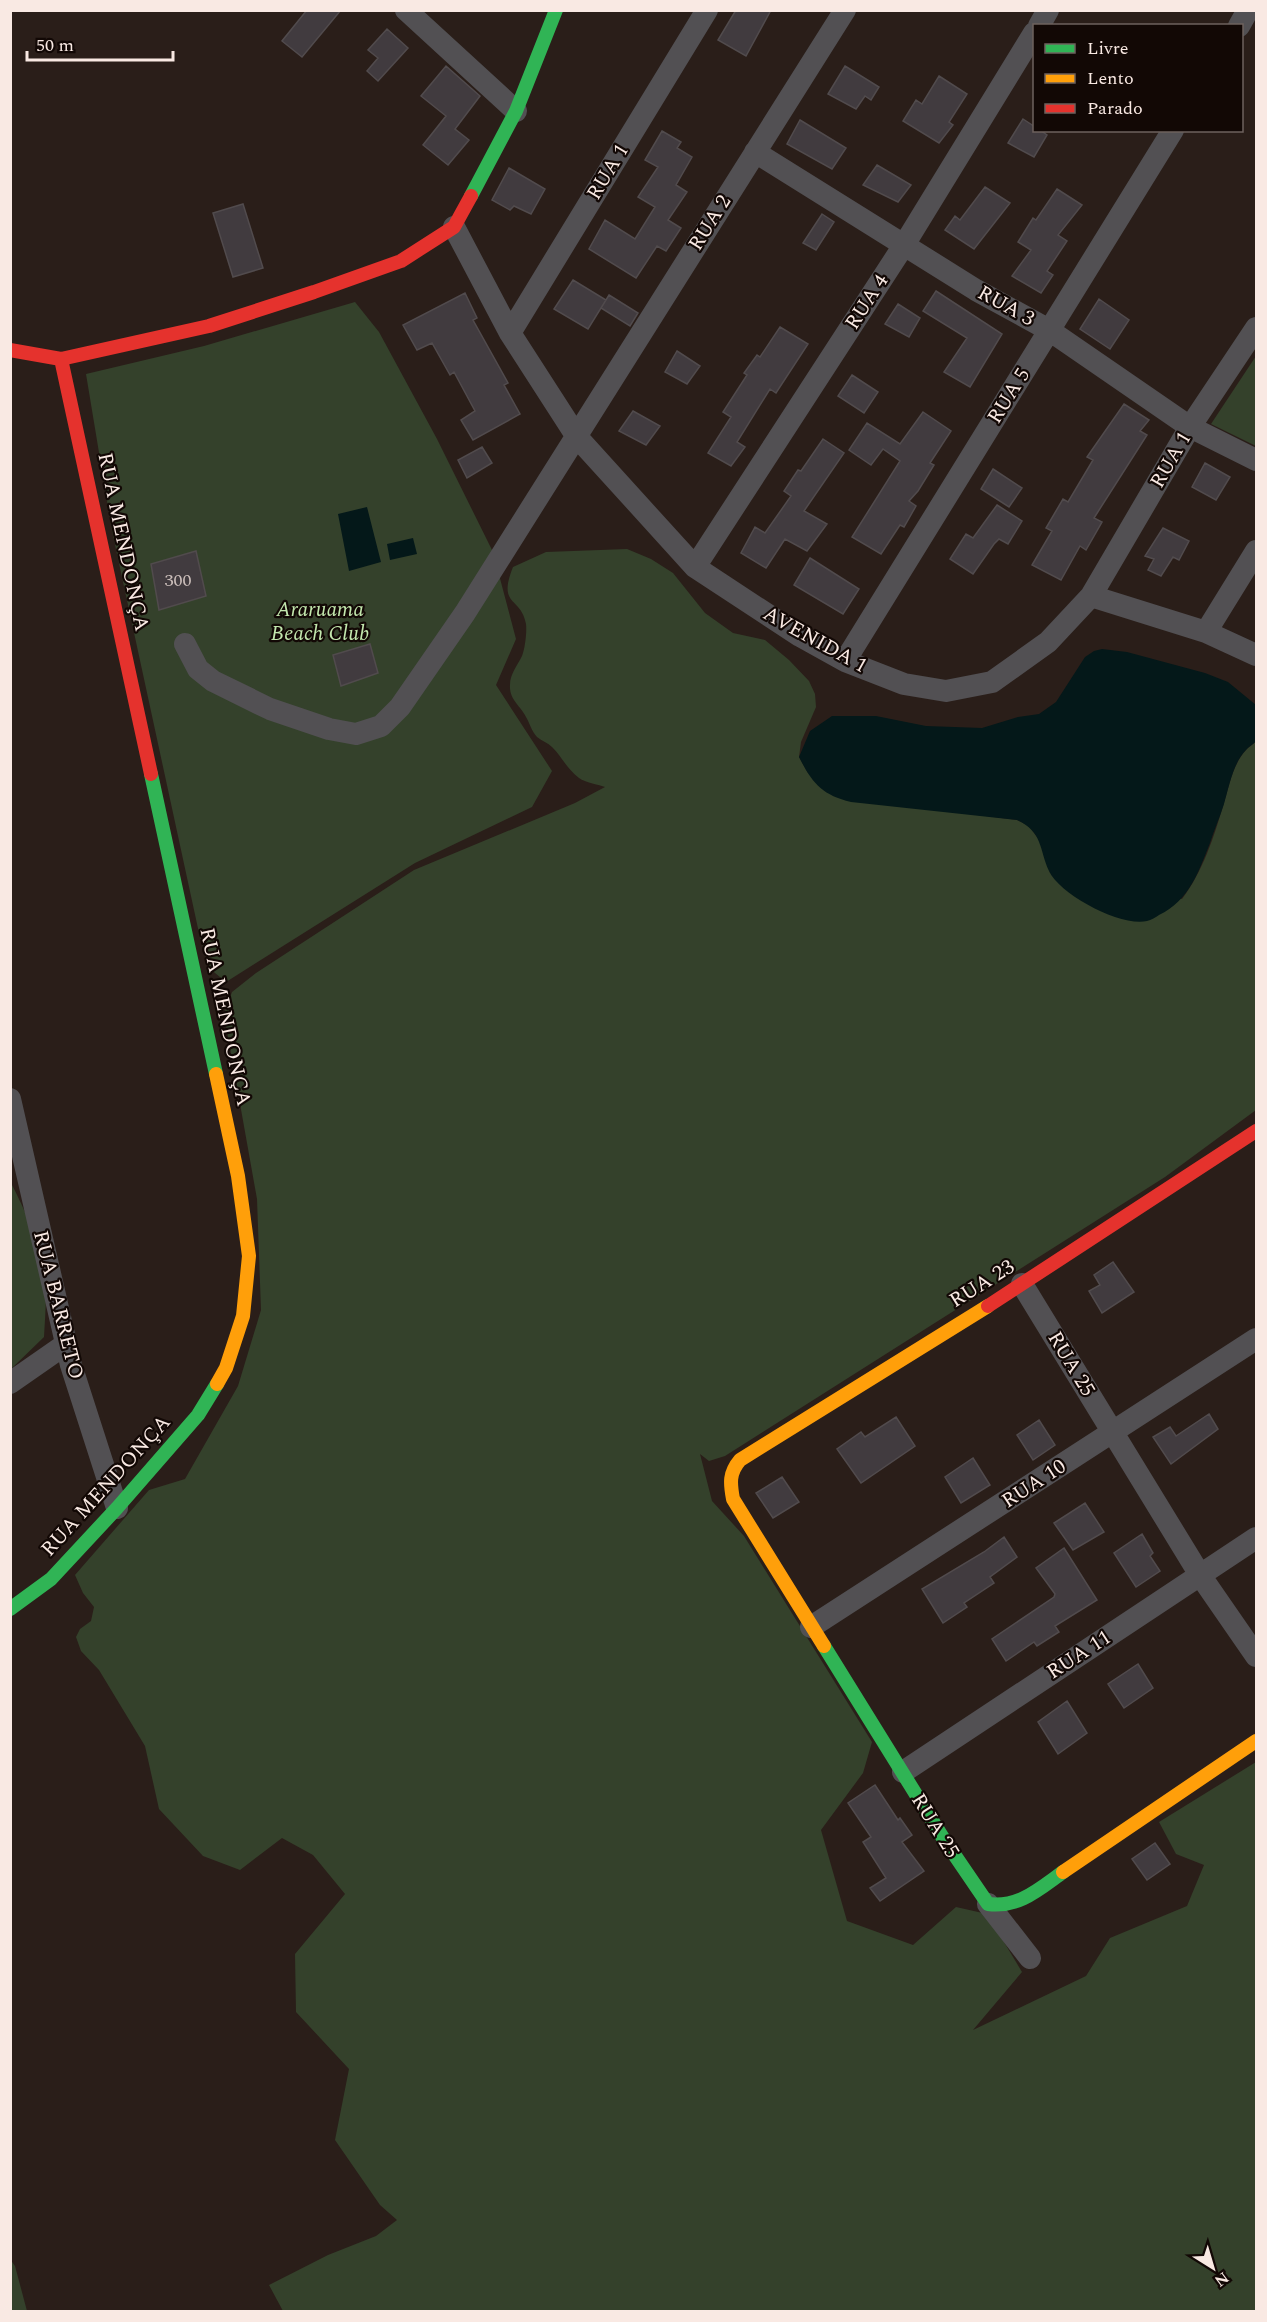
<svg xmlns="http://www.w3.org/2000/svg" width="1267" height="2322" viewBox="0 0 1267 2322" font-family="Spectral,serif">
  <rect width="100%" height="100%" fill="#2a1e19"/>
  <path fill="#34412b" d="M355,302L379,332L437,439L493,552L516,639L496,685L552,771L532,807L415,863L226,982L209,968L199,933L112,531L86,374L204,346Z
    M1256,356V446L1211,424Z
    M627,549L651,559L673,573L705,613L733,633L765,640L789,660L809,681L815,694L816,707L801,742L799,757L808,773L978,815L1017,820L1029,826L1042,844L1050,873L1182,899C1202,873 1214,837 1223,806C1229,788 1232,765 1246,750C1248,747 1253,745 1256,741V1110L1165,1177L725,1456L709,1461L700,1454L712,1501L744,1536L872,1742L863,1773L821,1830L847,1921L913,1945L956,1907L987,1914L1022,1972L973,2030L1086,1976L1110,1938L1187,1906L1204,1865L1176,1854L1159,1822L1256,1762V2311H283L269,2285L328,2255L376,2236L397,2220L380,2205L335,2140L349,2069L296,2012L295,1954L345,1894L313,1855L282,1838L240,1870L203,1856L159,1809L145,1746L99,1670L81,1651L76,1637L80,1629L91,1621L94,1607L83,1593L75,1575L149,1490L185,1479L238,1386L261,1310L257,1199L224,1014L232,992L256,973L414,870L575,803L605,787C597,784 586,783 579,778C567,769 562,757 552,747C548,743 542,741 537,737C531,730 530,724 526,717C521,706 509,700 510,685C510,674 517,666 522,656C525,649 527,632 526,624C521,596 497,607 513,567L546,552Z
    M10,1181C26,1212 40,1243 45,1277C47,1297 45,1318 44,1337L10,1370Z
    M10,2259L15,2266L27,2311H11Z"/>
  <path fill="#041819" d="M367,507L381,562L349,571L338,514Z
    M413,538L417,554L390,560L387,544Z
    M1102,649L1127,652L1205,673L1228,682L1256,705V741C1253,745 1249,746 1246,750C1233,763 1229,787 1224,804C1220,817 1214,830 1210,843C1199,871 1189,901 1159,915C1156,917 1151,920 1147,921C1121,927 1060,895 1049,871C1039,849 1043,832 1017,820L851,802C822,795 812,783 799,757L810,731L832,716H876L926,726L982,728L1018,717L1039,714L1056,702L1085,657L1094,651Z"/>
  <path fill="#413b3f" stroke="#514b4d" stroke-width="1.5" d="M307,10H341L302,57L282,41Z
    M736,10H771L746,56L718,40Z
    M387,29L408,48L378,81L367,71L378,58L368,50Z
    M446,66L480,96L455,129L469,140L448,165L423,145L446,116L421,96Z
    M845,66L879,87L871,100L865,96L856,109L828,94Z
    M939,76L967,94L949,122L953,125L939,143L903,121L916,100L922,104Z
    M1023,119L1035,127V130H1040L1047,135L1034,157L1008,143Z
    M800,120L846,148L832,169L787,144Z
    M662,131L681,142L677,148L692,157L676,185L687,192L668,220L681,228L666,251L657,246L636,278L589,249L605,220L635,239L655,207L638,197L658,167L645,160Z
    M877,165L911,185L898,202L863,185Z
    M509,168L545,189L531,214L514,206L510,210L492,200Z
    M985,187L1010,203L974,249L945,230L955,216L960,220Z
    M1057,189L1082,205L1058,235L1067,241L1047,271L1053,275L1041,293L1012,276L1031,250L1018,242L1033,218L1036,220Z
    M243,204L263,268L233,277L213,213Z
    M822,214L834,222L816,250L803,243Z
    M573,280L606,300L588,329L554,309Z
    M936,291L1002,334L970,387L944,372L967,338L923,311Z
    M465,293L477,318L473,320L508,383L504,385L520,414L473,440L461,420L475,411L454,372L450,375L432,343L417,350L403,325Z
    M609,295L638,313L630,326L601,308Z
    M1099,299L1129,320L1110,349L1080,329Z
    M898,304L920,318L909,337L885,324Z
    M780,327L808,344L776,393L770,389L737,442L745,447L731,466L708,453L731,417L723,412L747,375L744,373L757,355L760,357Z
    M677,351L700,366L687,384L665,372Z
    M852,375L878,392L864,413L838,396Z
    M1124,404L1149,420L1140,431L1147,435L1094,518L1102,522L1086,550L1080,546L1061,580L1032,565L1052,531L1046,528L1063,499L1068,502L1093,460L1087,457Z
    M633,411L660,426L646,445L619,431Z
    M923,412L951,431L930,463L934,465L918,491L909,501L916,506L904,527L900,525L881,554L852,537L900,461L883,449L871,465L849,450L867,423L900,444Z
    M823,439L844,453L804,511L827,524L807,551L785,539L766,568L741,553L755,527L765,533L791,496L784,491L798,470L801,471Z
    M482,447L492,463L467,478L458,460Z
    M1205,463L1230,477L1216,500L1192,487Z
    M993,469L1022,488L1009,507L981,489Z
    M997,505L1022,521L1008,544L999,539L994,544L973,574L950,559L966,534L973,538Z
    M1163,528L1189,541L1179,560L1173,557L1161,576L1148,570L1154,559L1145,556Z
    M196,551L206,596L159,610L151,564Z
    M810,558L859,589L843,614L794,585Z
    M370,644L378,673L341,686L333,655Z
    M1113,1262L1134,1292L1102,1313L1089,1291L1100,1285L1094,1275Z
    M1209,1414L1218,1429L1171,1464L1153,1437L1170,1427L1176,1436Z
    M896,1417L915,1446L861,1483L837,1449L861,1432L865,1437Z
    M1039,1420L1055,1445L1033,1460L1017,1435Z
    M973,1458L990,1485L961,1503L945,1477Z
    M782,1477L799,1502L773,1518L756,1493Z
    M1085,1503L1104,1532L1073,1550L1054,1523Z
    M1142,1534L1153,1553L1150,1556L1160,1571L1136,1587L1114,1553Z
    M1004,1537L1017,1557L990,1577L994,1583L964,1603L967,1607L943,1623L922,1589L984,1552Z
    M1064,1548L1097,1600L1055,1626L1059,1632L1037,1646L1034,1642L1006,1661L992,1639L1054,1597L1055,1594L1036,1568Z
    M1138,1664L1153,1688L1124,1708L1108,1684Z
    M1067,1701L1087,1733L1058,1754L1038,1722Z
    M875,1785L898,1820L900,1818L912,1835L902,1842L924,1871L880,1901L870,1888L886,1878L863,1842L871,1837L848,1803Z
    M1155,1843L1170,1864L1147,1880L1132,1859Z"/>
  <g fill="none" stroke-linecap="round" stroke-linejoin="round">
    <path stroke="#525053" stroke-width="22" d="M406,10L516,111
      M1039,26L1048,10
      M1239,26L1248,10
      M755,152L976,290L1049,330L1190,427L1256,460
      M454,227L510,333L577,437L695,567L800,636L845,661L904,684L946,691L992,682L1048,642L1091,596L1206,632L1256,655
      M510,333L707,10
      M695,567L904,245L1034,33
      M1091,596L1190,427L1256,328
      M1206,632L1256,551
      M185,644L198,669L213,681L270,709L329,729L356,734L381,726L400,707L465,613L845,10
      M845,661L1173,130
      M10,1099L71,1365L117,1508
      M1022,1284L1200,1575L1256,1656
      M10,1383L66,1344
      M811,1627L1256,1339
      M903,1772L1256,1538
      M988,1904L1030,1958"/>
    <path stroke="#30b455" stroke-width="14" d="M471,196L516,111L556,10
      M151,774L216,1074
      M10,1609L51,1579L117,1508L198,1415L217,1384
      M824,1646L943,1838L988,1904C1019,1908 1039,1889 1063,1872"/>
    <path stroke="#ff9f0a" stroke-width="14" d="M216,1074L238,1176L249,1256L243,1316L226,1368L217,1384
      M824,1646L733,1499C730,1483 729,1473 740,1460L988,1306
      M1063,1872L1256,1741"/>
    <path stroke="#e5322d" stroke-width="14" d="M10,350L61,359L209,326L314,292L401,261L454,227L471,196
      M61,359L151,774
      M988,1306L1256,1131"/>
  </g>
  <g text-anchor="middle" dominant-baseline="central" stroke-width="4.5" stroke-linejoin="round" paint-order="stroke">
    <g font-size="18" fill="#cbbeba">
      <text x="178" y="580">300</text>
    </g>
    <g font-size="21" fill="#f9e9e3" stroke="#120805">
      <text transform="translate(608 172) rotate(-59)">RUA 1</text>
      <text transform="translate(710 223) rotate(-58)">RUA 2</text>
      <text transform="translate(867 302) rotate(-57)">RUA 4</text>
      <text transform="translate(1006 306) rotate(29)">RUA 3</text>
      <text transform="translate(1009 396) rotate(-58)">RUA 5</text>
      <text transform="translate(1171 460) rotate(-60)">RUA 1</text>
      <text transform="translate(123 542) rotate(78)">RUA MENDONÇA</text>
      <text transform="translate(815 640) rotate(29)">AVENIDA 1</text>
      <text transform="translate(225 1017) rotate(78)">RUA MENDONÇA</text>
      <text transform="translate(982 1284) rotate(-32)">RUA 23</text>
      <text transform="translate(58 1305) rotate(76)">RUA BARRETO</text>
      <text transform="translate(1071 1364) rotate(59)">RUA 25</text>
      <text transform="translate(1034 1484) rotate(-33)">RUA 10</text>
      <text transform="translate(106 1486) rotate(-48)">RUA MENDONÇA</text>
      <text transform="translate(1079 1655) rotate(-33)">RUA 11</text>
      <text transform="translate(935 1826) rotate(58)">RUA 25</text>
    </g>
    <g font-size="21" font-style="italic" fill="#c3e8ae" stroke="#120805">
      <text x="320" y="610">Araruama<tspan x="320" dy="24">Beach Club</tspan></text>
    </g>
  </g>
  <rect width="1267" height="2322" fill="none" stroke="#f9e9e3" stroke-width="24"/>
  <rect x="1033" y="24" width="210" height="108" fill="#120805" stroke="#6e625e" stroke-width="1.5"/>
  <rect x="1045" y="44" width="30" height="9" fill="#30b455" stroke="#6e625e" stroke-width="1.5"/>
  <text x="1087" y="54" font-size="18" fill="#f9e9e3">Livre</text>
  <rect x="1045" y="74" width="30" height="9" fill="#ff9f0a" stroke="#6e625e" stroke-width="1.5"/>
  <text x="1087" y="84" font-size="18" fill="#f9e9e3">Lento</text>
  <rect x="1045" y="104" width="30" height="9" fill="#e5322d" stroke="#6e625e" stroke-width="1.5"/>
  <text x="1087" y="114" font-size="18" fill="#f9e9e3">Parado</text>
  <g transform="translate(1213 2268) rotate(143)" stroke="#120805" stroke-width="4.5" paint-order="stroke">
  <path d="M0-4.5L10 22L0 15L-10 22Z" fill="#f9e9e3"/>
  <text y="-9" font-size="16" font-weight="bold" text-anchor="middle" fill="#f9e9e3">N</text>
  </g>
  <path d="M27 51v9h146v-9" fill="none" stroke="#f9e9e3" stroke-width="3"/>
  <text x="36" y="51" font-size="18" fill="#f9e9e3" stroke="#120805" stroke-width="4.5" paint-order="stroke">50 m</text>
</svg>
